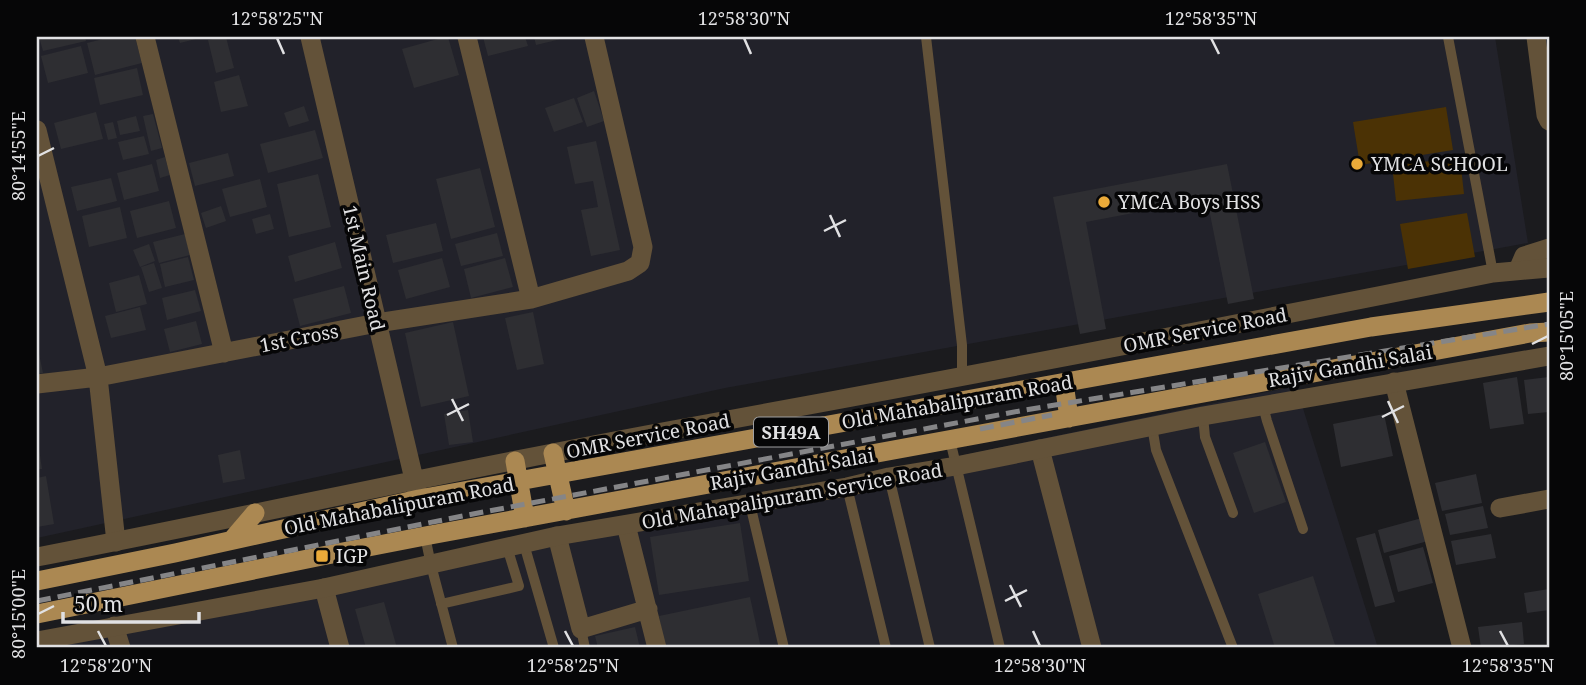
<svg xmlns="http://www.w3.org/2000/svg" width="1586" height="685" viewBox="0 0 1586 685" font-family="'Noto Serif',serif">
  <rect width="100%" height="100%" fill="#1b1b1e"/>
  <path fill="#22222a" d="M37,37H1495L1528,243L725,388L37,538Z
    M1296,386L1378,648H37L626,525Z"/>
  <path fill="#4b3205" d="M1446,107L1453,150L1360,165L1353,122Z
    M1460,158L1464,194L1396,201L1392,165Z
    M1467,213L1475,257L1408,269L1400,224Z"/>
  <path fill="#2e2e32" d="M39,37H85L86,41L43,51Z
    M111,37H135L142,63L95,75L87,43Z
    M178,37H200V38L180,43Z
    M222,37H226L234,68L216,73L208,40Z
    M445,37H448L459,75L414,88L402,49Z
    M483,37H525L528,46L488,56Z
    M534,37H565V38L536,45Z
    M81,46L88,73L48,83L41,56Z
    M137,68L143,95L100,105L94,78Z
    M239,75L248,106L221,112L214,82Z
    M594,91L604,121L587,127L577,98Z
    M574,98L583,122L554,132L545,108Z
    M304,106L309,121L289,127L284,113Z
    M96,112L103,139L61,149L54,123Z
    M153,114L162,148L151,151L143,116Z
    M136,116L140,131L120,135L117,121Z
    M113,122L117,138L108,140L104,124Z
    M315,130L323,158L268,173L260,144Z
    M144,136L149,154L123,160L118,142Z
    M596,141L620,250L591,256L581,210L598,207L593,181L575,184L567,147Z
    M228,153L234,176L195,186L189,163Z
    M165,157L170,175L160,178L156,160Z
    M152,164L159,191L124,200L117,173Z
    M1227,164L1254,299L1228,304L1207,199L1086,222L1106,329L1080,334L1053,197Z
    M480,168L495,227L451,239L436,179Z
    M318,174L331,227L289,237L277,184Z
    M111,178L117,201L77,211L71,187Z
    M260,179L267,207L230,217L222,189Z
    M169,201L176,228L137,238L130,211Z
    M221,206L226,221L206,228L201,213Z
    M120,207L127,238L89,247L82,216Z
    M270,214L274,229L256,234L252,219Z
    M436,223L443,251L393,263L386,235Z
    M497,233L503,256L461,266L455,244Z
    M185,234L190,255L159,263L153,242Z
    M335,242L342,268L295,282L288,256Z
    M149,244L155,261L140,267L133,250Z
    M188,257L194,280L165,287L160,264Z
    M442,258L450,287L406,299L398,270Z
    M505,258L513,287L471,298L464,269Z
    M154,263L162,288L149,292L141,267Z
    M139,275L147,304L116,312L109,283Z
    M344,286L351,313L300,326L293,299Z
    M195,290L201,311L167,320L162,298Z
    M140,307L146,330L111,338L105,316Z
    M533,312L544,364L517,370L505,318Z
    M196,321L202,344L170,352L164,329Z
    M453,322L469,396L421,407L405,333Z
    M37,349H38L43,373L37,374Z
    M1517,377L1524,424L1490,429L1483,383Z
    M1549,377V412L1528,414L1524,380Z
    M468,410L473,442L449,445L444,414Z
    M1384,414L1393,456L1341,467L1333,424Z
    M38,442L42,469H37V443Z
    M1265,442L1286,502L1254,513L1233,453Z
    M240,450L245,479L223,483L218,455Z
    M1476,474L1482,503L1442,511L1435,483Z
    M46,476L54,524L37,527V478Z
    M1483,506L1488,528L1450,535L1445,514Z
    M1422,518L1428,541L1384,553L1378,530Z
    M740,523L749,581L659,595L650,537Z
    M1375,533L1395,602L1375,607L1356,538Z
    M1491,534L1496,558L1456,565L1451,541Z
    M1423,547L1433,583L1398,592L1389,556Z
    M1313,576L1336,648H1275L1258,594Z
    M1549,589V610L1527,613L1524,593Z
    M750,597L761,648H665L659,616Z
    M384,602L397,648H366L355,609Z
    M1522,622L1524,644L1481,648L1478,627Z
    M635,627L640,648H598L595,636Z"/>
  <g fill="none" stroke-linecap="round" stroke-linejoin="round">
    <path stroke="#635239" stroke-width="10" d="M926,37L962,345V377
      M1448,37L1493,273
      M1263,406L1267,421L1303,529
      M1203,416L1205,437L1233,513
      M1152,426L1156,450L1233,648
      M950,440L1000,648
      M889,477L930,648
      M847,487L886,648
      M750,504L784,648
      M425,536L431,565L453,648
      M524,544L554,648
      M441,604L519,586L507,547
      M581,629L585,648"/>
    <path stroke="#635239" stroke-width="19" d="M145,37L224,353
      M467,37L531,299
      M1536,37L1546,115L1549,121
      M37,130L98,377L116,542
      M1518,270L1524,256L1549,248
      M1394,382L1462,648
      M37,384L98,377L377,323L531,299L628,271L640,263L643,247L594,37
      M1040,449L1092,648
      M1500,508L1549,499
      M626,525L657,648
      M557,536L581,629L648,609
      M324,588L340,648
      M114,626L121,648"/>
    <path stroke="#635239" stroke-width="19" d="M310,37L417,492
      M37,557C249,516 460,469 673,430C947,380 1220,328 1493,273L1549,268
      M37,641L324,588L557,536L847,487L889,477L956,466L1203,416L1549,356"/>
    <path stroke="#ab8852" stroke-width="19" d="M1064,383L1069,418
      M553,453L566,511
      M515,461L525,518
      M232,540L255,513
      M37,581L175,553L419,499L1371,327L1549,302
      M37,614L322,556L425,536L1530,333L1549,332"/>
    <path stroke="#858587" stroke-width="5" stroke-dasharray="14 7" stroke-linecap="butt" d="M980,429L1052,415
      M37,601L473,514L1025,410L1549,324"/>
  </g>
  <path fill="none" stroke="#e1e1e3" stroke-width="2.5" d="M277,38L284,54M744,38L751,54M1211,38L1219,54M38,156L54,148M830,215L840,237M824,231L846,220M1532,344L1548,336M452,399L463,421M1388,401L1398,423M447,415L469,404M1382,417L1404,406M1010,585L1021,607M1005,601L1027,590M38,614L54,606M98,631L106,646M565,631L573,646M1033,631L1040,646M1500,631L1508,646"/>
  <g fill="#eaaa39" stroke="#060607" stroke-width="2.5">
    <circle cx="1357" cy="164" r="7"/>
    <circle cx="1104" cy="202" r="7"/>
    <rect x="315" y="549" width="14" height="14" rx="3.5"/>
  </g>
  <g text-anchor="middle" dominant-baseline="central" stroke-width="7" stroke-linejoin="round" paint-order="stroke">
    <rect fill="#060607" stroke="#9f9fa1" stroke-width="2" x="754" y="417.5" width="74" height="29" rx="5"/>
    <g font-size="18" font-weight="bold" fill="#e1e1e3">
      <text x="791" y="432">SH49A</text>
    </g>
    <g font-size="19" fill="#e1e1e3" stroke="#060607" text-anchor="start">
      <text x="1371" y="164">YMCA SCHOOL</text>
      <text x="1118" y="202">YMCA Boys HSS</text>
      <text x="336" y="556">IGP</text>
    </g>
    <g font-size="19" fill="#e1e1e3" stroke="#060607">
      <text transform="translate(364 268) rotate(77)">1st Main Road</text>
      <text transform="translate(1205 330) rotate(-11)">OMR Service Road</text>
      <text transform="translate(299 338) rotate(-11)">1st Cross</text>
      <text transform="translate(1350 366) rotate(-10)">Rajiv Gandhi Salai</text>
      <text transform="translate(957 402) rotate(-10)">Old Mahabalipuram Road</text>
      <text transform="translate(648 436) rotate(-11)">OMR Service Road</text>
      <text transform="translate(792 469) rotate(-10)">Rajiv Gandhi Salai</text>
      <text transform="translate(792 496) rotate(-10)">Old Mahapalipuram Service Road</text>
      <text transform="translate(399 506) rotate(-11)">Old Mahabalipuram Road</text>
    </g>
  </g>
  <rect width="1586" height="685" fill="none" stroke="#060607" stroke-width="77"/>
  <path d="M63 612v10h136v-10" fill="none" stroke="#e1e1e3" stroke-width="3.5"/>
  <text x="74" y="612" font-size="21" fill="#e1e1e3" stroke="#060607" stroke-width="5" paint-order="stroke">50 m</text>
  <rect x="38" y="38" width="1510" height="608" fill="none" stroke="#e1e1e3" stroke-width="2.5"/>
  <g font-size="18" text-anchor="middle" fill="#e1e1e3">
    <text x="277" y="25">12°58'25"N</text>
    <text x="744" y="25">12°58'30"N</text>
    <text x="1211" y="25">12°58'35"N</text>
    <text transform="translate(19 156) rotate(-90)" y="6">80°14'55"E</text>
    <text transform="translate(1567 336) rotate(-90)" y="6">80°15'05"E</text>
    <text transform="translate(19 614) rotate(-90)" y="6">80°15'00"E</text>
    <text x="106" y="672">12°58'20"N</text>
    <text x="573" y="672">12°58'25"N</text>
    <text x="1040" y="672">12°58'30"N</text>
    <text x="1508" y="672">12°58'35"N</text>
  </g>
</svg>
